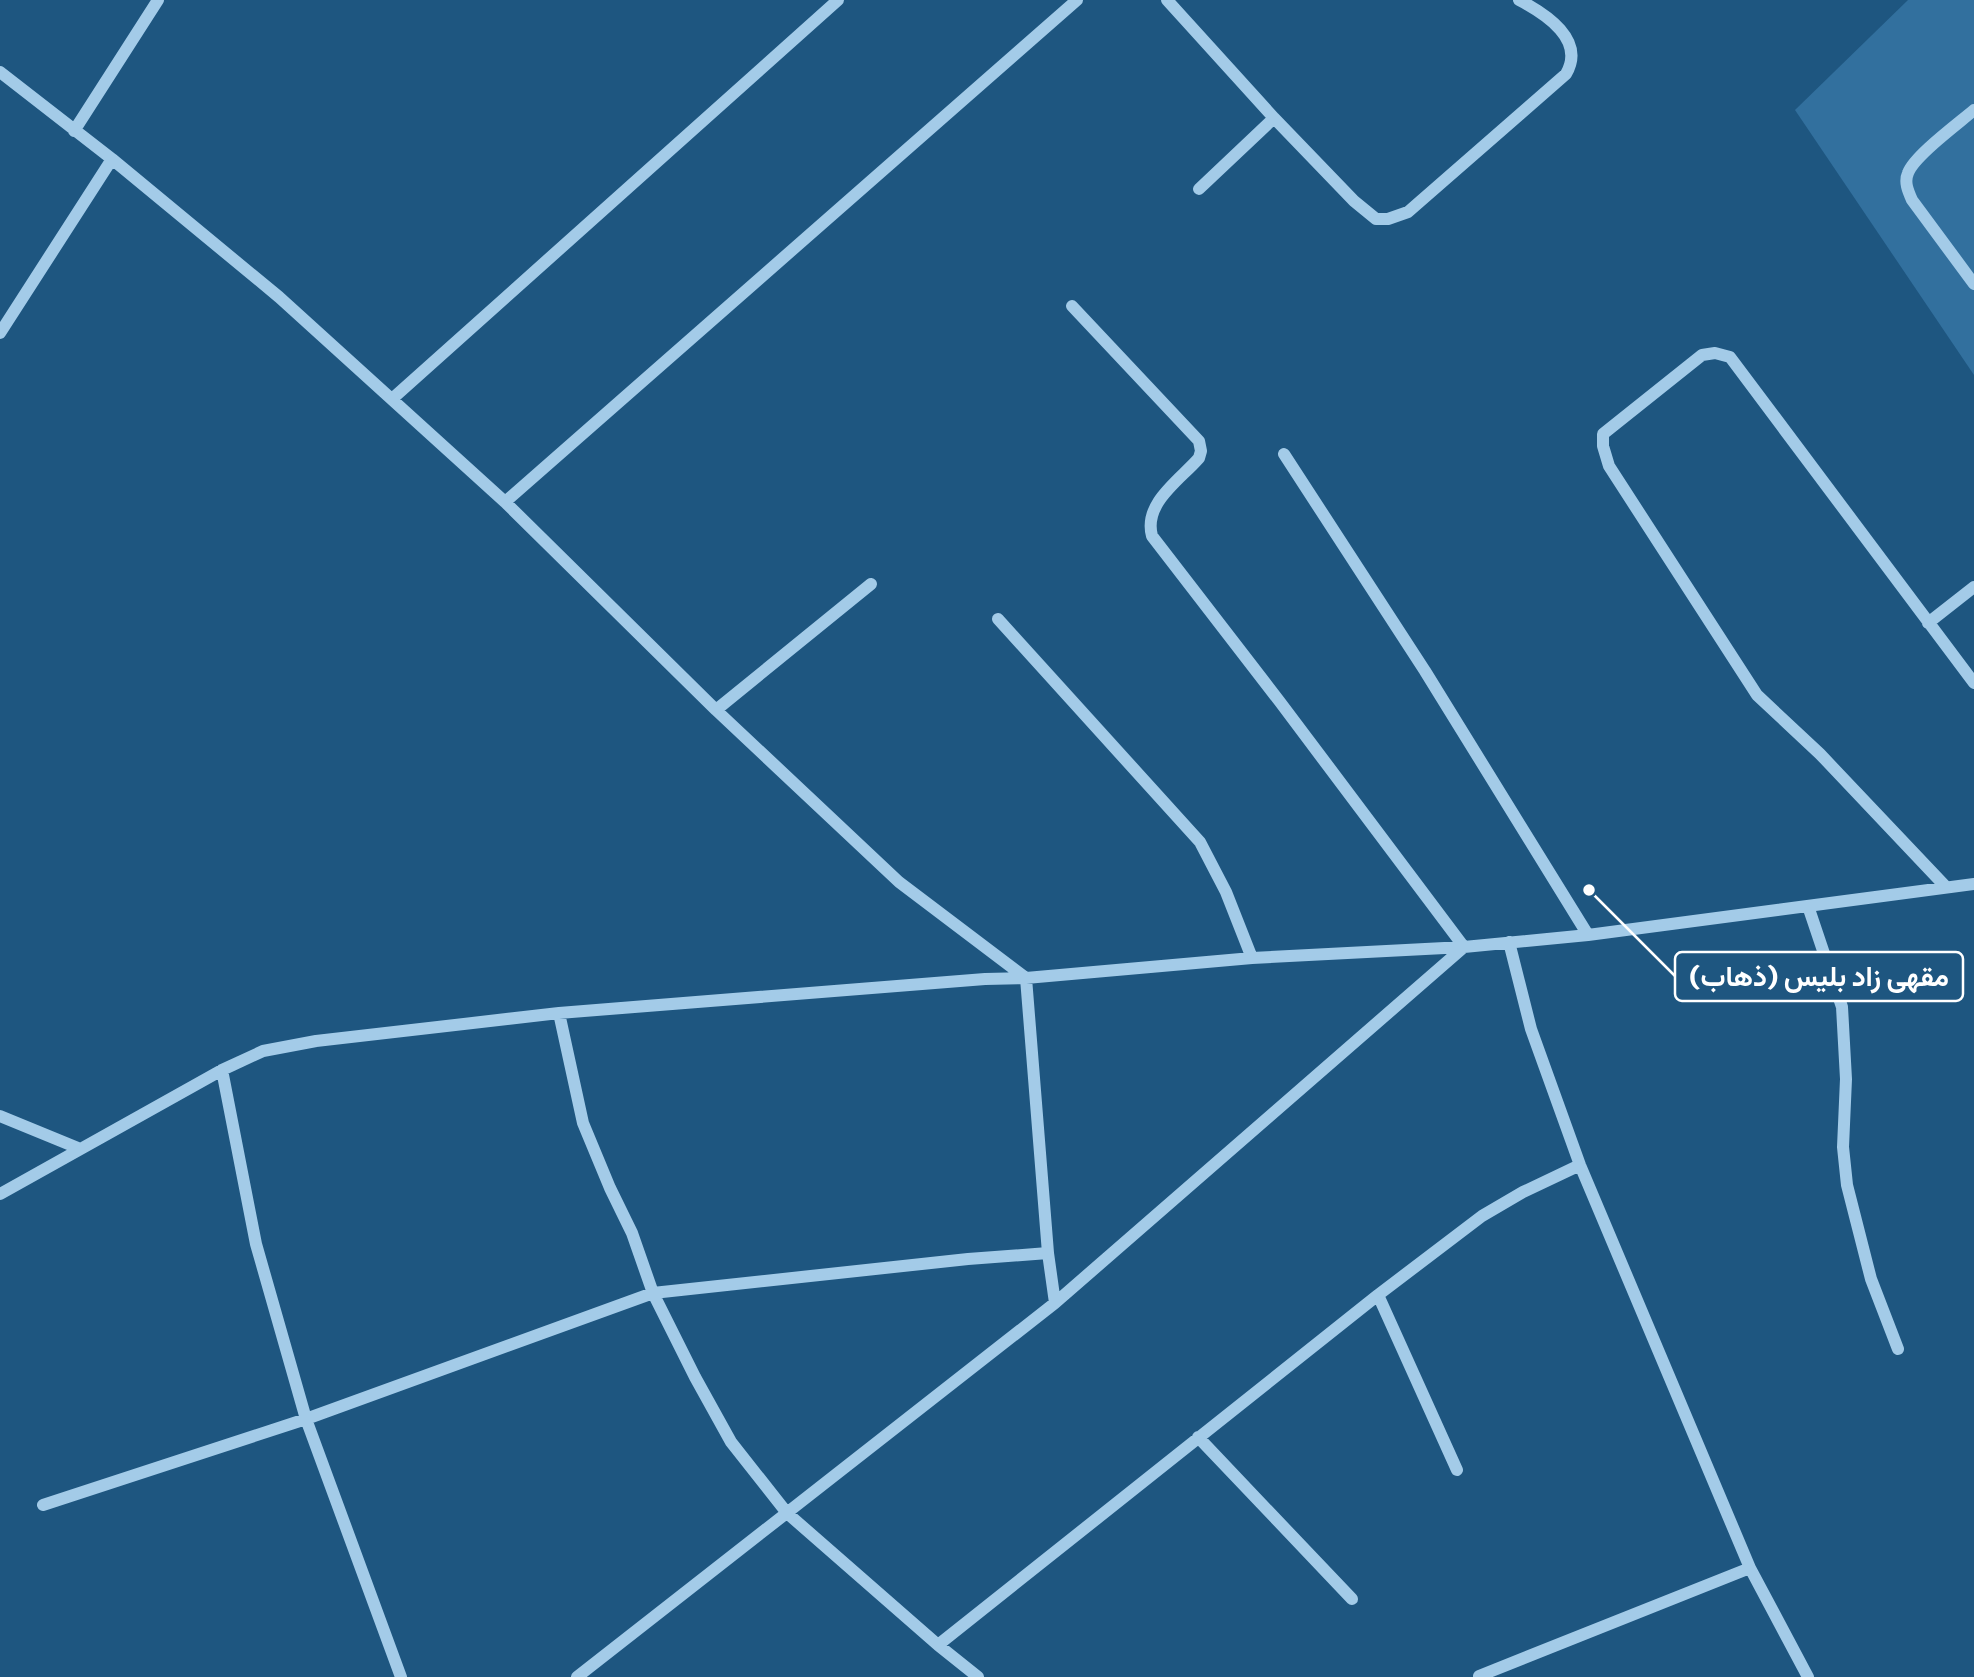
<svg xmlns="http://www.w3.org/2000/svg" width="1974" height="1677" viewBox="0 0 1974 1677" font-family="Commissioner,Vazirmatn,sans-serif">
  <rect width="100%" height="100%" fill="#1e5680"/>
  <path fill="#32709e" d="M1908,0H1974V375L1795,110Z"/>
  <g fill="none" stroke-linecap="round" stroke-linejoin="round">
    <path stroke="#a3cbe8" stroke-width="12" d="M1167,0L1274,118L1354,201L1376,219H1388L1408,212L1566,74C1586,40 1546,14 1519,0
      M0,72L112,159L279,297L505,502L716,710L899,882L1026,978L1048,1253L1055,1303
      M1974,110C1959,123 1914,156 1908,173C1904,182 1908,191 1912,200L1974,284
      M74,131L158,0
      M1199,189L1274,118
      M0,333L112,159
      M392,399L838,0
      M1284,454L1425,671L1588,935
      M505,502L1077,0
      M998,619L1200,842L1226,892L1252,958
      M1928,623L1974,587
      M716,710L871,584
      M1946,887L1820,754L1757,695L1609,466L1603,446V434L1702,355L1715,353L1730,357L1974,683
      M1808,906L1842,1007L1846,1079L1843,1147L1847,1185L1871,1279L1898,1349
      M1509,942L1531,1029L1580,1165L1750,1568L1808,1677
      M559,1013L583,1123L610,1188L632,1233L653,1293L695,1377L731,1442L787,1513L938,1645L978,1677
      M222,1070L256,1244L306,1419L401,1677
      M0,1116L78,1148
      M0,1194L222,1070L263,1051L316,1041L559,1013L985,979L1026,978L1252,958L1464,947L1588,935L1974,884
      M1378,1295L1457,1470
      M1198,1437L1352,1599
      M43,1505L306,1419L653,1293L968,1259L1048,1253
      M938,1645L1378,1295L1482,1216L1523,1192L1580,1165
      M1479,1676L1750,1568
      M577,1677L1055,1303L1464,947L1280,702L1152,536C1143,503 1180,480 1199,458L1201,451L1199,441L1072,306"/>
  </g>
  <path fill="none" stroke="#fff" stroke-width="2.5" d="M1589 890L1675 976"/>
  <circle fill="#fff" stroke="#1e5680" stroke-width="2.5" cx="1589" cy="890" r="7"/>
  <rect fill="#1e5680" stroke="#fff" stroke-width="2.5" x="1675" y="952" width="288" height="49" rx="7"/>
  <g font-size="28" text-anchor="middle" font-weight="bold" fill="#fff">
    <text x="1819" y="986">مقهى زاد بليس (ذهاب)</text>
  </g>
</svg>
